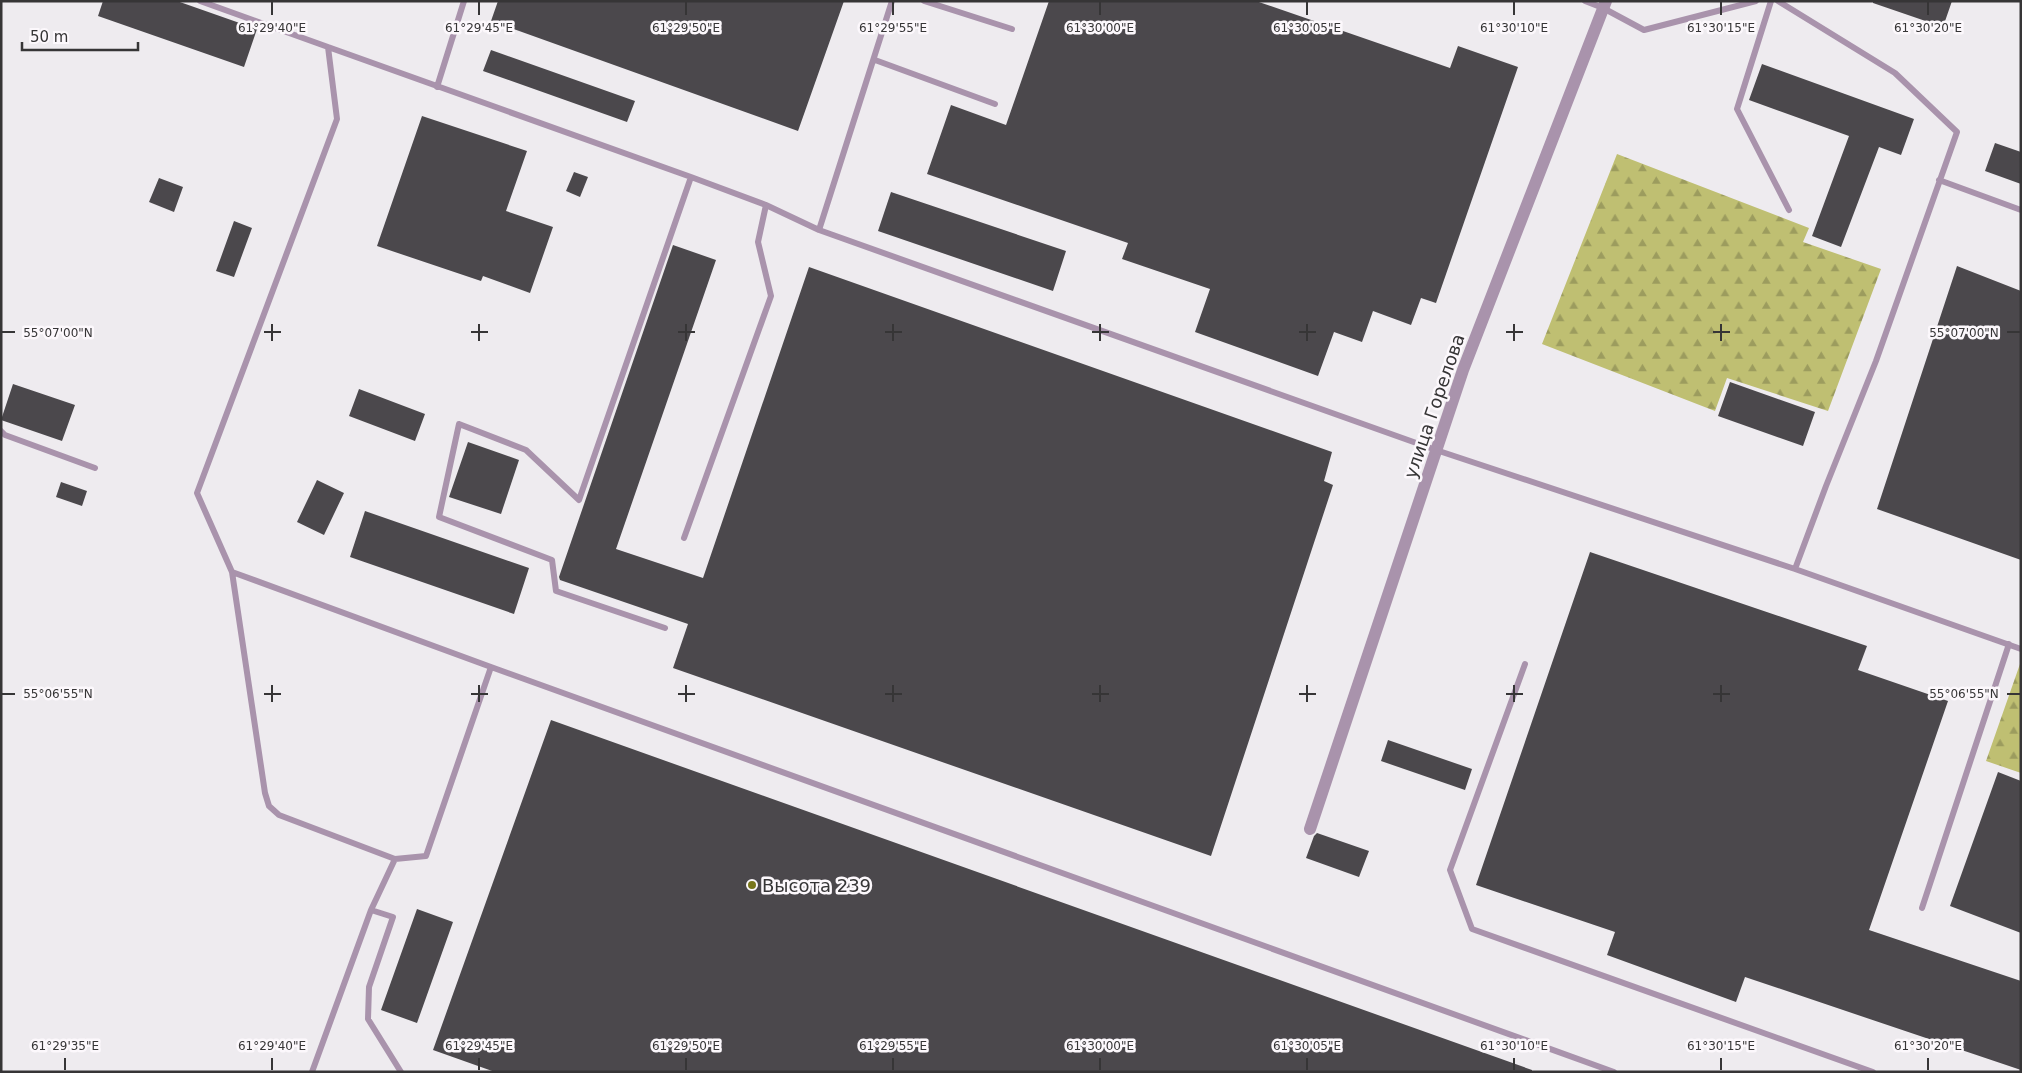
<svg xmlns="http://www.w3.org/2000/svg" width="2022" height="1073" viewBox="0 0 2022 1073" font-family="'DejaVu Sans',sans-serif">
  <defs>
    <pattern id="forest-firs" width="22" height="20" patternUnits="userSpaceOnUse" patternTransform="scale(1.25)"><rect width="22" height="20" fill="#bfbf72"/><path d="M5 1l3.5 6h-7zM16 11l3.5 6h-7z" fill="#9c9c5e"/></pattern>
  </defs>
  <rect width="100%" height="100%" fill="#eeebef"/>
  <path fill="url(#forest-firs)" d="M1617,154L1809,228L1803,242L1881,269L1828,411L1727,378L1715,411L1542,344Z
    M2020,664H2021V773L1986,761Z"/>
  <path fill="#4b484c" d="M103,1H177L257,29L244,67L98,16Z
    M498,1H844L798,131L491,21Z
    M1049,1H1256L1450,68L1458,46L1518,67L1436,303L1421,298L1411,325L1373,311L1362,342L1334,332L1318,376L1195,332L1210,289L1122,259L1128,243L927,174L951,105L1006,125Z
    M1873,1H1952L1943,27L1873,3Z
    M491,50L635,101L627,122L483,71Z
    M1762,64L1914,119L1901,155L1879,147L1841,247L1812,236L1849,136L1749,100Z
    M422,116L527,151L506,211L553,227L530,293L483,276L481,281L377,246Z
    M1995,143L2021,152V184L1985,171Z
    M574,172L588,177L580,197L566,191Z
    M159,178L183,187L174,212L149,202Z
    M891,192L1066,251L1053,291L878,231Z
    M234,221L252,228L234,277L216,271Z
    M673,245L716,260L616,549L703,578L809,267L1332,452L1324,481L1333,485L1211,856L673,668L688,624L560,580L559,577Z
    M1957,266L2021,291V560L1877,509Z
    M1730,382L1815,412L1803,446L1718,416Z
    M13,384L75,405L62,441L1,420Z
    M359,389L425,414L415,441L349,416Z
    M468,442L519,460L501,514L449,497Z
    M317,480L344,493L324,535L297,522Z
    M61,482L87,491L82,506L56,497Z
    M365,511L529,568L514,614L350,557Z
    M1590,552L1867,646L1858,670L1948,701L1869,930L2021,981V1070L1745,977L1736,1002L1607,955L1615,932L1476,885Z
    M551,720L1532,1070V1072H495L433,1050Z
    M1388,740L1472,769L1465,790L1381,761Z
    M1998,772L2021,781V933L1950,906Z
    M1317,833L1369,851L1359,877L1306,858L1314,836Z
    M417,909L453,922L417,1023L381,1010Z"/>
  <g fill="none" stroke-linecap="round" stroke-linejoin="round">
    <path stroke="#a993ac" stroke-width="6" d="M200,1L328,47L337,119L197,493L232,572L265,793L269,806L279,815L395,859L371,910L312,1072
      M924,1L1012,29
      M1585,1L1603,8L1644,30L1756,1
      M1771,1L1737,109L1789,210
      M328,47L691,177L766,205L819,230L1436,450L1795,569L1826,486L1876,361L1957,132L1895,73L1778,1
      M875,60L995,104
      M437,87L464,1
      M1939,180L2021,210
      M819,230L892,1
      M1,431L5,435L95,468
      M684,538L771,296L758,242L766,205
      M1795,569L2021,649
      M232,572L491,667L1614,1072
      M665,628L556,591L552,560L439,517L459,424L526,450L579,500L691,177
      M1525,664L1450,870L1472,929L1873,1072
      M395,859L426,856L491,667
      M1922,908L2009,644
      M371,910L393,917L369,987L368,1019L401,1072"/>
    <path stroke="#a993ac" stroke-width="12" d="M1310,829L1463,370L1606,1"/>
  </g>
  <path fill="none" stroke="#363536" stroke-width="2" d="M272,2V15M479,2V15M686,2V15M893,2V15M1100,2V15M1307,2V15M1514,2V15M1721,2V15M1928,2V15M272,324V341M479,324V341M686,324V341M893,324V341M1100,324V341M1307,324V341M1514,324V341M1721,324V341M2,332H15M264,332H281M471,332H488M678,332H695M885,332H902M1092,332H1109M1299,332H1316M1506,332H1523M1713,332H1730M2007,332H2020M272,685V702M479,685V702M686,685V702M893,685V702M1100,685V702M1307,685V702M1514,685V702M1721,685V702M2,694H15M264,694H281M471,694H488M678,694H695M885,694H902M1092,694H1109M1299,694H1316M1506,694H1523M1713,694H1730M2007,694H2020M65,1058V1070M272,1058V1070M479,1058V1070M686,1058V1070M893,1058V1070M1100,1058V1070M1307,1058V1070M1514,1058V1070M1721,1058V1070M1928,1058V1070"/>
  <circle fill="#78761b" stroke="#fcf8fc" stroke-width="2" cx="752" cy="885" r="5"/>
  <g text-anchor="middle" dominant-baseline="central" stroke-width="5" stroke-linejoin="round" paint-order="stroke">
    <g font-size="18" fill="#363536" stroke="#fcf8fc">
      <text transform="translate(1434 406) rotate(-71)">улица Горелова</text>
    </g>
    <g font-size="18" fill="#363536" stroke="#fcf8fc" text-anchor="start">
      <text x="762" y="885">Высота 239</text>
    </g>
  </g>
  <g font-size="12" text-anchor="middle" fill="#363536" stroke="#fcf8fc" stroke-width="5" stroke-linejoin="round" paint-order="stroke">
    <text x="272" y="32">61°29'40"E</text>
    <text x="479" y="32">61°29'45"E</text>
    <text x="686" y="32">61°29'50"E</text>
    <text x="893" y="32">61°29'55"E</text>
    <text x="1100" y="32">61°30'00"E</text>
    <text x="1307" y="32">61°30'05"E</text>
    <text x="1514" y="32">61°30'10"E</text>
    <text x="1721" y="32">61°30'15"E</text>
    <text x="1928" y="32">61°30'20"E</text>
    <text x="58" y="337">55°07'00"N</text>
    <text x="1964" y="337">55°07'00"N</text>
    <text x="58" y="698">55°06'55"N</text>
    <text x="1964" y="698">55°06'55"N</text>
    <text x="65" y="1050">61°29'35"E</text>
    <text x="272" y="1050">61°29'40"E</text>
    <text x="479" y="1050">61°29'45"E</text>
    <text x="686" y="1050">61°29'50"E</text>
    <text x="893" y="1050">61°29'55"E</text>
    <text x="1100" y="1050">61°30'00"E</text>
    <text x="1307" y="1050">61°30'05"E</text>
    <text x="1514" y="1050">61°30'10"E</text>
    <text x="1721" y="1050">61°30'15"E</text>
    <text x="1928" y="1050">61°30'20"E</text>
  </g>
  <rect width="2022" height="1073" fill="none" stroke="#363536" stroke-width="5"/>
  <path d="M22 42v8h116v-8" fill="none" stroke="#363536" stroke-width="2.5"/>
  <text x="30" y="42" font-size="15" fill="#363536" stroke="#fcf8fc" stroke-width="4" paint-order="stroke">50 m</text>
</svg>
